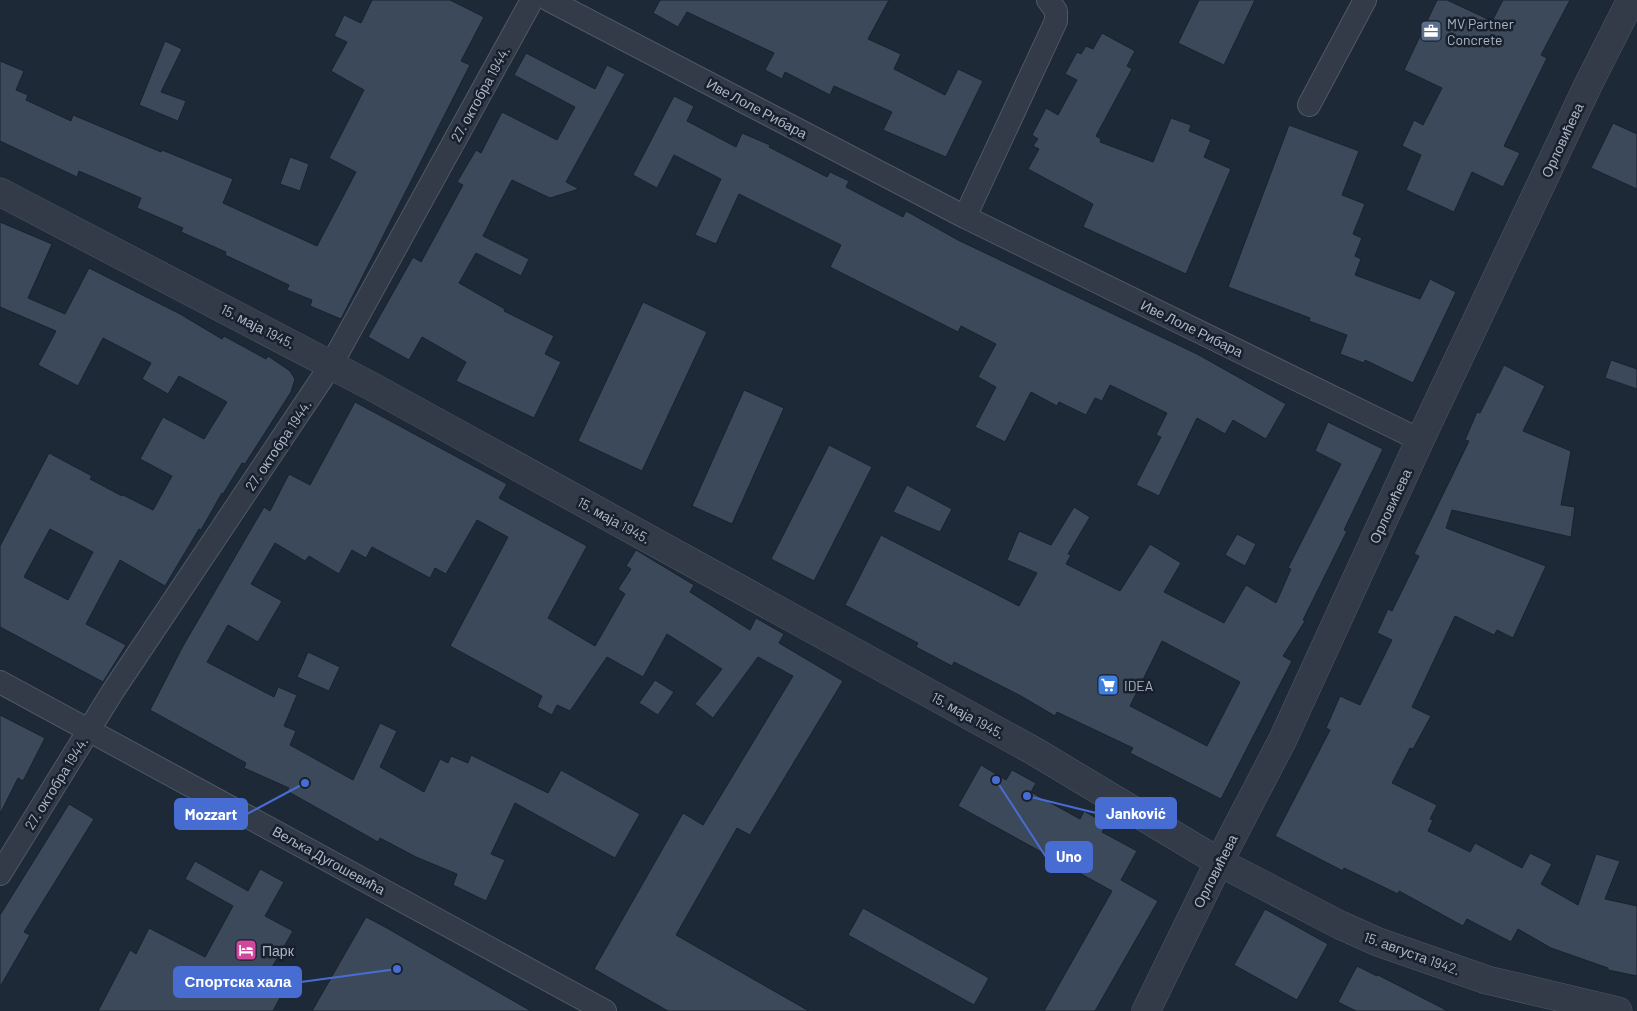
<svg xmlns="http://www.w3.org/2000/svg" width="1637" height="1011" viewBox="0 0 1637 1011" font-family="Barlow,sans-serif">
  <rect width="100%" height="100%" fill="#1e2937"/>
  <path fill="#3c495a" stroke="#19222e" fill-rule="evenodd" d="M372,0H450L484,17L461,61L470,65L341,319L310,306L312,300L287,290L289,285L225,255L226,252L181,232L183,228L137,208L141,198L79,171L77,177L0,141V61L24,71L16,90L28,95L26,100L71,121L73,115L161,152L162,150L233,179L223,203L317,246L356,172L329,158L364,90L331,71L347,42L334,36L344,15L361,23Z
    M660,0H889L868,39L901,54L894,69L945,95L958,69L983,81L946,157L883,130L892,112L834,86L830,95L785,72L782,79L765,70L774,53L687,12L678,27L653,13Z
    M1199,0H1255L1224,65L1178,43Z
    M1437,0H1447L1492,21L1503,0H1570L1541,55L1547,58L1504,146L1520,153L1503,187L1472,172L1454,212L1406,190L1421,155L1402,146L1414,120L1423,125L1442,88L1404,70Z
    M1102,33L1135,51L1127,66L1132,69L1096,136L1101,139L1100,142L1153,162L1171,118L1191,125L1189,131L1211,140L1204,157L1231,169L1186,274L1083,227L1093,204L1028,169L1039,149L1033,146L1038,139L1032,135L1046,108L1058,115L1077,80L1065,74L1077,52L1081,54L1086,46L1093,49Z
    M165,41L182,49L161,92L186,101L178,121L139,105Z
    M526,53L595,89L607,65L625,74L566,182L579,189L550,198L512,180L496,210L483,236L529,259L521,276L476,253L459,283L505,309L504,311L554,336L545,354L561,362L534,418L456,381L466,362L422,337L409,360L368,337L413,257L421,262L463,185L457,182L476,150L481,153L502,112L557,140L575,107L514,75Z
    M674,96L694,106L687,121L736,147L742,133L770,145L769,147L827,177L830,172L849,181L846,187L903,217L906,211L958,240L1197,354L1286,404L1266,439L1233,420L1225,434L1197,418L1159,496L1136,485L1161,437L1156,435L1167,413L1110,385L1102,401L1095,398L1086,415L1059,402L1057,406L1031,392L1005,442L975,427L996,387L978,377L996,344L961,326L958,332L830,267L841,245L739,194L716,244L695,235L721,179L674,155L657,188L633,175Z
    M1613,123L1637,134V189L1591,168Z
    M1289,125L1359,151L1342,195L1365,204L1353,234L1362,238L1355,256L1361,259L1355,275L1420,299L1430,279L1456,292L1413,383L1365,360L1364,363L1340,354L1347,335L1309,321L1310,318L1228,287Z
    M290,157L309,164L300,191L280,184Z
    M0,222L52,244L28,298L65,314L89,268L180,314L222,339L224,336L266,359L268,356L290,371L295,379L291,392L245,464L242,463L223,494L222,493L201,530L199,529L165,586L120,560L86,624L126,645L103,682L0,627V546L49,453L92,476L90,479L122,496L123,495L153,510L172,476L140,459L163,417L204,439L227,402L179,376L168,394L142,379L151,363L103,338L78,386L38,365L56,331L0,307ZM50,529L93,552L68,600L24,577Z
    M643,302L707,332L642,471L578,441Z
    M1611,360L1637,369V389L1605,378Z
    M1504,365L1545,386L1523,431L1571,451L1561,505L1575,507L1571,537L1452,510L1446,528L1546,566L1513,638L1497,630L1494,635L1455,616L1412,707L1431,716L1413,749L1410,748L1392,783L1437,805L1430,819L1433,820L1428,831L1470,852L1475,843L1522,868L1530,853L1552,864L1541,884L1578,905L1596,854L1620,861L1605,899L1637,906V976L1608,970V968L1551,948L1518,929L1511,942L1467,919L1463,926L1399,891L1398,894L1344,868L1343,871L1275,836L1330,730L1326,728L1340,696L1360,705L1392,640L1377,633L1388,609L1392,611L1419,556L1414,554L1469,441L1465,440L1477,412L1480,413Z
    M744,390L784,408L732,524L692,506Z
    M355,402L507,484L499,498L587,546L548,618L595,646L625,594L618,589L631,569L626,566L636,550L694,585L690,592L750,630L756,618L784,634L779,643L843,681L750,835L737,828L676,935L809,1011H668L594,969L683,813L703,825L793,676L758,657L713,718L695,704L722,669L667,634L643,677L607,657L570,711L557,705L552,715L537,707L542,696L450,646L508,537L477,520L446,574L435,568L430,578L372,547L366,558L352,550L339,574L309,556L305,561L275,543L251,584L282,601L258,642L228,625L207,662L274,697L278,687L297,695L284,726L296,731L290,745L353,780L380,723L397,731L380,767L424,792L440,759L448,763L451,756L468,763L471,755L548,793L561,770L640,814L615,858L515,803L491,854L505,860L486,901L453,885L457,874L416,857L380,838L378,842L287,791L289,788L244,768L246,763L150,710L183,646L264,507L270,511L289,474L310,485Z
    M1328,422L1383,449L1344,530L1347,531L1303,620L1305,621L1283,656L1292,661L1221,799L1130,753L1133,748L1057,712L1055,716L1021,696L954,662L952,666L916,647L918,643L845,605L881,535L1019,606L1037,573L1007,560L1019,531L1051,545L1074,507L1090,517L1068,554L1071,555L1066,564L1120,591L1150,544L1181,563L1164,592L1224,623L1246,585L1276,603L1291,569L1288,568L1341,464L1315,451ZM1162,641L1240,682L1207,746L1130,706Z
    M829,445L872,467L814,581L771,559Z
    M907,485L952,509L940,532L893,512Z
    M1237,534L1256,544L1245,566L1225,555Z
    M308,652L340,667L329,691L297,677Z
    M655,680L674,692L658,715L639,703Z
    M0,715L45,738L23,781L18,778L0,814Z
    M981,765L1006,780L1012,770L1036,783L1031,792L1080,819L1084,811L1107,824L1102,832L1137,851L1121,880L1158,901L1095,1011H1044L1112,891L958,806Z
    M69,804L94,819L24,932L30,935L0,987V915Z
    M195,861L248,891L260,869L284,882L265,916L293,931L271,969L290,979L273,1011H98L130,950L136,954L149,928L205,957L233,906L185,879Z
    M863,908L989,978L974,1005L848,935Z
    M1265,909L1328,944L1297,1000L1234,965Z
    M366,917L385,927L531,1011H312Z
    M1357,966L1377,976L1378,975L1448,1011H1356L1338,1002Z"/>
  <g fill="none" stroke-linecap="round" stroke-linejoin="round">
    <g stroke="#4f5866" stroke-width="24">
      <path id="minor" d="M549,0L965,217L1420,440
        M1309,105L1365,0
        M965,217L1056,21V11L1048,0
        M0,682L605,1011
        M0,874L113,691L331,365L532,0"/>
    </g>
    <g stroke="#4f5866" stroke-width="29">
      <path id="tertiary" d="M0,192L371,386L1034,751L1219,862L1340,925L1378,942L1487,980L1618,1011
        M1146,1011L1219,862L1283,739L1420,440L1588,85L1631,0"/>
    </g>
    <use href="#minor" stroke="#323b47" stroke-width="22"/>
    <use href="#tertiary" stroke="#323b47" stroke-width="28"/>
  </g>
  <defs>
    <g id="office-square" transform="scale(1.125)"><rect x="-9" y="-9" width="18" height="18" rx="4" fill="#5c6f8a" stroke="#17202c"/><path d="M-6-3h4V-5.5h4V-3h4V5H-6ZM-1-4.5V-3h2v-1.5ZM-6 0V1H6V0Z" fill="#fff"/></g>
    <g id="supermarket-square" transform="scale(1.125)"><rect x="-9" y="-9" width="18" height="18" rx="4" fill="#3f7fe0" stroke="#17202c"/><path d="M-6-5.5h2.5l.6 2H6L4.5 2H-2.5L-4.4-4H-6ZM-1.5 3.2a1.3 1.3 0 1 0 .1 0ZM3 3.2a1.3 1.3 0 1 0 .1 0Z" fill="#fff"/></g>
    <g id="hotel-square" transform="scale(1.125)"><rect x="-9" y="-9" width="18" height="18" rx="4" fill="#d1479c" stroke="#17202c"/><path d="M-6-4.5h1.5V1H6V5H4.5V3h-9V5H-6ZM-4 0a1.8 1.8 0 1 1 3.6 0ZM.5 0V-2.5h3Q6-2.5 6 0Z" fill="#fff"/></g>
  </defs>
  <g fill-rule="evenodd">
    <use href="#office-square" x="1431" y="31"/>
    <use href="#supermarket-square" x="1108" y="685"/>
    <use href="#hotel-square" x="246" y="950"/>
  </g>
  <g text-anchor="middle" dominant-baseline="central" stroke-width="5" stroke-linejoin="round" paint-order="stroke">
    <g font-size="14" fill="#abb5c5" stroke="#17202c" text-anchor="start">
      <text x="1447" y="23">MV Partner<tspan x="1447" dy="16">Concrete</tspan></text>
      <text x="1124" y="685">IDEA</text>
      <text x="262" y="950">Парк</text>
    </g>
    <g font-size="14" fill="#abb5c5" stroke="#17202c">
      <text transform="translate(480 94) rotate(-61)">27. октобра 1944.</text>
      <text transform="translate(757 108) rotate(28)">Иве Лоле Рибара</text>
      <text transform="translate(1562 140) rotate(-65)">Орловићева</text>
      <text transform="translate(258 326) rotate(27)">15. маја 1945.</text>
      <text transform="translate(1192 328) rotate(26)">Иве Лоле Рибара</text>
      <text transform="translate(278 445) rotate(-56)">27. октобра 1944.</text>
      <text transform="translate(1390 506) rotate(-65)">Орловићева</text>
      <text transform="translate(614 520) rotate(29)">15. маја 1945.</text>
      <text transform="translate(968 715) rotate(29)">15. маја 1945.</text>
      <text transform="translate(56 783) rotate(-58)">27. октобра 1944.</text>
      <text transform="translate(329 860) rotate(29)">Вељка Дугошевића</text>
      <text transform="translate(1215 871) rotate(-63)">Орловићева</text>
      <text transform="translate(1412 953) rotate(20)">15. августа 1942.</text>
    </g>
  </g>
  <path fill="none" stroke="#486dd2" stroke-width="2" d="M1027 796L1096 813M305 783L247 814M996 780L1046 857M397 969L301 982"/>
  <g fill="#486dd2" stroke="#17202c" stroke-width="2">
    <circle cx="1027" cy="796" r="5"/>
    <circle cx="305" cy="783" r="5"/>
    <circle cx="996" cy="780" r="5"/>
    <circle cx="397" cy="969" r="5"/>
  </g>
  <g fill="#486dd2" stroke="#486dd2" stroke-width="2">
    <rect x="1096" y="798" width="80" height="30" rx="5"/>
    <rect x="175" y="799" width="72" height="30" rx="5"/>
    <rect x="1046" y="842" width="46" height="30" rx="5"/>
    <rect x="174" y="967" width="127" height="30" rx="5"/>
  </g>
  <g font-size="15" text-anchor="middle" font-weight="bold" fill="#fff">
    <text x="1136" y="819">Janković</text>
    <text x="211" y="820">Mozzart</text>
    <text x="1069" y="862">Uno</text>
    <text x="238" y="987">Спортска хала</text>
  </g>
</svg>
